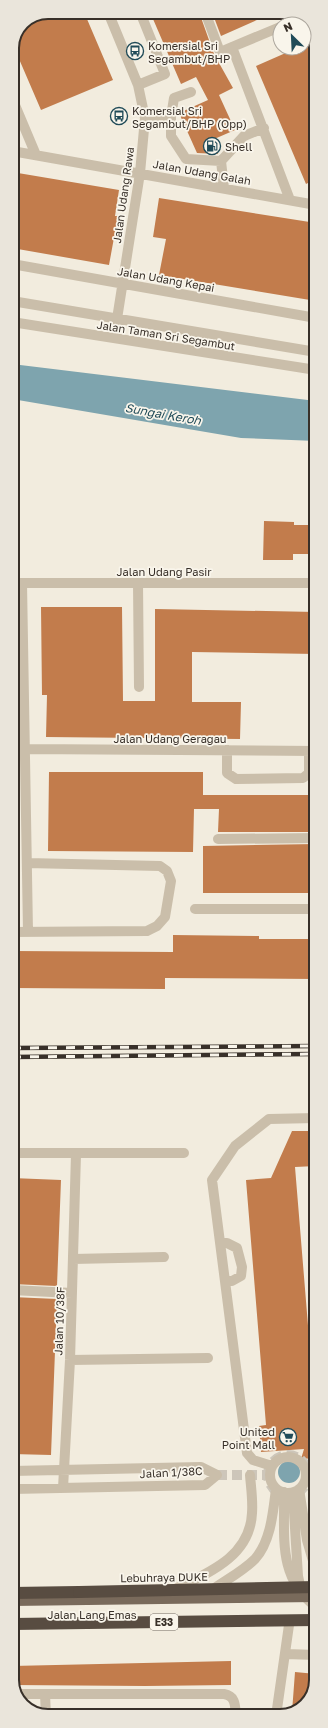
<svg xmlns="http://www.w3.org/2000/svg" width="328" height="1728" viewBox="0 0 328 1728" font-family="'Golos Text',sans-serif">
  <rect width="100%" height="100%" fill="#f2ecde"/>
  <path fill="#7ea4ae" d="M12,364L316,401V441L241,438L12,399Z
    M278 1472a11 11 0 1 1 22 0a11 11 0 1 1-22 0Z"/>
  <path fill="#c27c4c" d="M48,12H84L113,80L41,110L13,45L23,22Z
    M150,12H199L214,54L233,88L219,95L235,130L212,140L218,154L197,153L179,113L208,100L196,77L181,84Z
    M212,12H275L221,36Z
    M304,22L316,43V179L306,184L256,66L297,48H304Z
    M12,172L119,190L115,216H118L109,265L12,248Z
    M159,198L316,223V301L159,275L166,239L153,237Z
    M264,521L294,522V525H316V554H293V560H263Z
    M41,607H122L123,701H155V609L316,612V654L192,652V702H241L240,739L46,737L47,695H42Z
    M49,772H203V795H316V832H218L219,809H194L193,852L48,851Z
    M316,844V893H203V846Z
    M173,935L259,936V939H316V979L165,978V989L12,988V951L173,952Z
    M292,1131H316V1166L295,1167L316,1423V1458L301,1459L304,1449L261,1452L259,1426L266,1425L246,1180L271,1178Z
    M12,1178L61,1180L57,1286L12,1284Z
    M12,1297L57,1299L51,1455L12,1454Z
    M231,1661V1685L145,1686L12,1685V1666Z
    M295,1672L316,1674V1680L307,1704L292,1712Z"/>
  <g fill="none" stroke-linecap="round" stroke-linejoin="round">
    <path stroke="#cdc6ba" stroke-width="10" stroke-dasharray="10 5" stroke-linecap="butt" d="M268 1475a20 20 0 1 1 40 0a20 20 0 1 1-40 0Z
      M217,1475H268"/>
    <path stroke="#cabeaa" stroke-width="10" d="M108,12L138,85L145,118L140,173L114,338
      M205,12L220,52L280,27
      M286,24L298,19
      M232,47L290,200
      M138,85L165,74L140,12
      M191,92L174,98L171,117V136L186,159L221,161L224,188
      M12,98L36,155
      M145,118L171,117
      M12,151L316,205
      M221,161L244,136L264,128
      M12,264L316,318
      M12,301L316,352
      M12,322L316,370
      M12,583H316
      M22,583L28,932
      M138,583L139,687
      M24,749L316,751
      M227,750V773L236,779L303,778L309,773V751
      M218,839L316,838
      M195,909H316
      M12,932L147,931L157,926L165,917L171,881L167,871L160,866L27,863
      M12,1153H184
      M220,1243H227L237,1248L242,1267L241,1276L232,1281H225
      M73,1259L164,1257
      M12,1290L72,1293
      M70,1360L208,1358
      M270 1475a18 18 0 1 1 36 0a18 18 0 1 1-36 0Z
      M272,1466L253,1460L247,1453L212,1180L235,1146L269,1119L316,1118
      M12,1471L201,1467L217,1475L205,1485L12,1489
      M63,1488L70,1360L76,1154
      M299,1489L307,1540L316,1571
      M284,1492C285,1537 277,1577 316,1607
      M293,1496L298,1576L301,1590
      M175,1589C208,1573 250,1557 252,1513C253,1500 251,1488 250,1475
      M212,1590C226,1580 243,1571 255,1559C271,1541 273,1512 276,1489
      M286,1654L316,1655
      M17,1694H224C236,1696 235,1706 236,1716
      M45,1694L46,1716
      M276,1716L289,1625"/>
    <path stroke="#796a5b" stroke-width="10" d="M12,1601L316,1597"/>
    <path stroke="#584c41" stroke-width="12" d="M12,1593L79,1592
      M12,1624L316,1620"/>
    <g stroke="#383029" stroke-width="4.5">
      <path id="rail" d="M12,1048L316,1046
        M12,1057L316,1054"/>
    </g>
    <use href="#rail" stroke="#f9f5eb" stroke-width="3" stroke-dasharray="9" stroke-linecap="butt"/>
    <path stroke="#584c41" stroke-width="12" d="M79,1592L316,1587"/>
  </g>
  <defs>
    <g id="bus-ring" transform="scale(0.9)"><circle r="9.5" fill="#f9f5eb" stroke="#204b58" stroke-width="1.5"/><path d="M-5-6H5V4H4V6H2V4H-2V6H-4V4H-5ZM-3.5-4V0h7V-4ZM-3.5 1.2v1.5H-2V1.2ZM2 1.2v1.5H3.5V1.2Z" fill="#204b58"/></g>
    <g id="fuel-ring" transform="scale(0.9)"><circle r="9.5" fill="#f9f5eb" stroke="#204b58" stroke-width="1.5"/><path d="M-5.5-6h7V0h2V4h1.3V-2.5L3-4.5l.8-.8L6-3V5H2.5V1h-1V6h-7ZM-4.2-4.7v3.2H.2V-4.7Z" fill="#204b58"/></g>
    <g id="supermarket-ring" transform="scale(0.9)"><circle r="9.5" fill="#f9f5eb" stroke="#204b58" stroke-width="1.5"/><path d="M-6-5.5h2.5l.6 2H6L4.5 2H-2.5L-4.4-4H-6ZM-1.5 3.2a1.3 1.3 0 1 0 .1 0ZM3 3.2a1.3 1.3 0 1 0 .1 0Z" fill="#204b58"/></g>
  </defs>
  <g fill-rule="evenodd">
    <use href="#bus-ring" x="135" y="51"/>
    <use href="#bus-ring" x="119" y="116"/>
    <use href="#fuel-ring" x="212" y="146"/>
    <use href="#supermarket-ring" x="288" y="1437"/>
  </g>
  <g text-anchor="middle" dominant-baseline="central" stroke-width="3.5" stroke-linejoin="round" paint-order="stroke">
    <rect fill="#f9f5eb" stroke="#726b63" stroke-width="1" x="150" y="1614" width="28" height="16" rx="3"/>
    <g font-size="10" font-weight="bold" fill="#383029">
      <text x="164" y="1622">E33</text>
    </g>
    <g font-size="11" fill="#383029" stroke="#f9f5eb" text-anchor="start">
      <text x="148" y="45">Komersial Sri<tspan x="148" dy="13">Segambut/BHP</tspan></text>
      <text x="132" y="110">Komersial Sri<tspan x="132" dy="13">Segambut/BHP (Opp)</tspan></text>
      <text x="225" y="146">Shell</text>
      <text x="275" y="1431" text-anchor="end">United<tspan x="275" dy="13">Point Mall</tspan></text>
    </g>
    <g font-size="11" fill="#383029" stroke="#f9f5eb">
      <text transform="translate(202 172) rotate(10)">Jalan Udang Galah</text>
      <text transform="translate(123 195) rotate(-82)">Jalan Udang Rawa</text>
      <text transform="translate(166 279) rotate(10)">Jalan Udang Kepai</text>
      <text transform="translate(166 335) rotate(9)">Jalan Taman Sri Segambut</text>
      <text x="164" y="571">Jalan Udang Pasir</text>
      <text x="170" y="738">Jalan Udang Geragau</text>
      <text transform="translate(59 1321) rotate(-88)">Jalan 10/38F</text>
      <text transform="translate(171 1472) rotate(-3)">Jalan 1/38C</text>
      <text transform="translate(164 1577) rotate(-1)">Lebuhraya DUKE</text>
      <text x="92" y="1614">Jalan Lang Emas</text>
    </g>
    <g font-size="12" font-style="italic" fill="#204b58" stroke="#f9f5eb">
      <text transform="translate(163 414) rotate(10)">Sungai Keroh</text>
    </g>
  </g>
  <path d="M0 0H328V1728H0ZM48 19H280A29 29 0 0 1 309 48V1680A29 29 0 0 1 280 1709H48A29 29 0 0 1 19 1680V48A29 29 0 0 1 48 19Z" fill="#eae5db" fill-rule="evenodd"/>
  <path fill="none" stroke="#383029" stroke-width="2" d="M48 19H280A29 29 0 0 1 309 48V1680A29 29 0 0 1 280 1709H48A29 29 0 0 1 19 1680V48A29 29 0 0 1 48 19Z"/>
  <g transform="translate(292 36) rotate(336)"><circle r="19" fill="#f9f5eb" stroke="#aca69d"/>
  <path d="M0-3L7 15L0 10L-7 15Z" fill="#204b58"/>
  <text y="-6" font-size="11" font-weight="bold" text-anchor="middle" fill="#383029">N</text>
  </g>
</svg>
